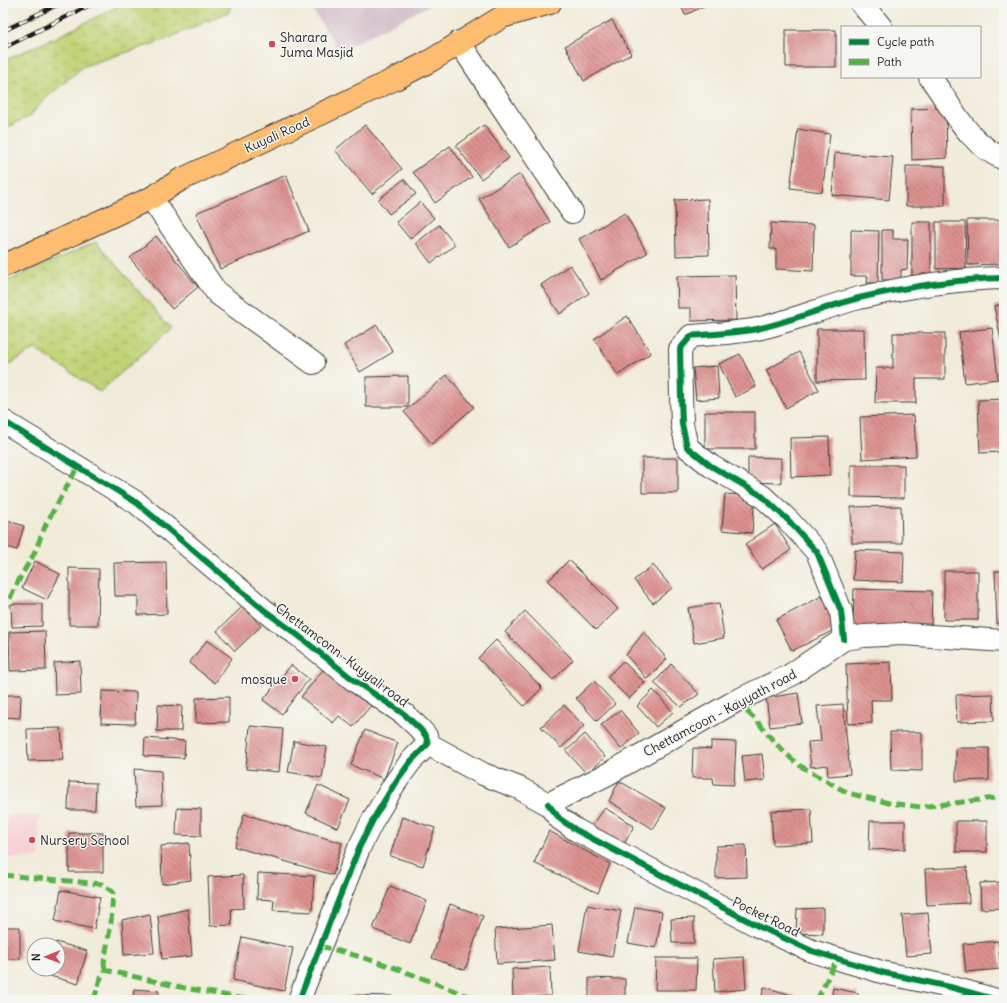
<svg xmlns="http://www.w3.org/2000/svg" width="1007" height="1003" viewBox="0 0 1007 1003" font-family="Delius,sans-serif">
  <defs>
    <pattern id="wetland-marsh" width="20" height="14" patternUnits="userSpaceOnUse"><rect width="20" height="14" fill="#c1d376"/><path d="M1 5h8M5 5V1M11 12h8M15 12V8" fill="none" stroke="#a5b566"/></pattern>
    <pattern id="building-back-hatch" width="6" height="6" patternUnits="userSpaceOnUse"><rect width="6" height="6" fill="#dd9290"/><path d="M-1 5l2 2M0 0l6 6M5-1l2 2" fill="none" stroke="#b27675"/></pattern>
  </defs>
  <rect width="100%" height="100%" fill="#f6f6f2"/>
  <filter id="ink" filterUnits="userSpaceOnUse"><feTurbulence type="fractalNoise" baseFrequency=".025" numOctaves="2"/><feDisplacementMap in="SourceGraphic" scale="8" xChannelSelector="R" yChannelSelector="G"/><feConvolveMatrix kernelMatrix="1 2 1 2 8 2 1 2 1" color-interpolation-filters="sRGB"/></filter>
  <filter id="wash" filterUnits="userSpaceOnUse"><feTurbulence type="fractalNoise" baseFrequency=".012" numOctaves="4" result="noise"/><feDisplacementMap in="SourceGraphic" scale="16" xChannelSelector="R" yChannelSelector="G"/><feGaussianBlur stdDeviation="0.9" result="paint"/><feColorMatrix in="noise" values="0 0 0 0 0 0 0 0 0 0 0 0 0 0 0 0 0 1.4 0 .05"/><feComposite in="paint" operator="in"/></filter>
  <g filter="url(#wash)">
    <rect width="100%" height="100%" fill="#f1ebd9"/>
    <path fill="#f7cfd5" d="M39,815V857L8,858L7,816Z"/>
    <path fill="#d2bdc8" d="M308,3H434L340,51Z"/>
    <path fill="url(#wetland-marsh)" stroke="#6e7849" d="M124,3H231L229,12L162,41L84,66L46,98L30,116L3,130V61L63,34Z
      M96,242L171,328L100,392L35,349L7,366L3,360V283Z"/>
    <g id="blocks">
      <path fill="url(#building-back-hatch)" d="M680,3H711L685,15Z
        M612,20L631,54L584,81L565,46Z
        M786,30H836V67H786Z
        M946,108L947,158L912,160L911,109Z
        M365,125L402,169L372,194L335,150Z
        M484,125L509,158L481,179L456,146Z
        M798,129L830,134L822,192L790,188Z
        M450,146L472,177L435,203L413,172Z
        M835,153L893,157L889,200L832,195Z
        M906,166H945V206H906Z
        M520,174L550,222L509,247L479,199Z
        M286,175L309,231L220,269L196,213Z
        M404,179L416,194L389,214L378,200Z
        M708,199L709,255L676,256L675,200Z
        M420,202L434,218L410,239L396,222Z
        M625,213L647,253L601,280L579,239Z
        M967,220H1002L1003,264L968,265Z
        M912,222H931V276H912Z
        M936,222H965L966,268L936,269Z
        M771,223L814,225L813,271L776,269V249H770Z
        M439,225L455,245L431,263L416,243Z
        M851,230L879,231L878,283H867L868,276H851Z
        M882,230H893V239H908L907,269L901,270V280H882Z
        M156,236L198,287L172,309L130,258Z
        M570,265L589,293L560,314L541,285Z
        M735,275L736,320L691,321V308H678L677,276Z
        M1004,304V350H1003L994,306Z
        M627,316L651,353L618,375L594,339Z
        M377,325L393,352L360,372L344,345Z
        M992,328L998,379L965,383L959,332Z
        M817,329H864L865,380L817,381Z
        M893,333H945V379H916V403H875L876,368H893Z
        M799,352L819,390L786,408L766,370Z
        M740,354L756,387L735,397L719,364Z
        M717,366L719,398L696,400L693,368Z
        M447,375L474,407L432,444L404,412Z
        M408,376V407H366V377Z
        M1004,399V452L980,453L978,400Z
        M705,412H755V449H705Z
        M914,415L916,456L862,459L860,417Z
        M829,437L830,475L791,477L790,438Z
        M748,457L781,458V483L748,482Z
        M642,458H678V493H642Z
        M851,465H904V498L851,497Z
        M725,494L755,496L752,533L722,530Z
        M901,506L902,543H852L851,507Z
        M3,519L24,526L17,550L3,546Z
        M775,524L791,550L762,569L745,544Z
        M855,550L904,552L903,582L853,580Z
        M569,560L618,609L596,630L548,581Z
        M35,561L60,574L47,600L22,588Z
        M166,562L167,614L138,615V596H115L114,563Z
        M653,565L672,588L653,603L634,580Z
        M69,568L99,569L98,625H69Z
        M944,571H978V620H944Z
        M995,571H1004V623L997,624Z
        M854,589L932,591L931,630L853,628Z
        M822,596L838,628L792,651L776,620Z
        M719,603L724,638L694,643L688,608Z
        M11,604H42V626L12,627Z
        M243,606L261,626L235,651L217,631Z
        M525,611L573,660L553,680L505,632Z
        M45,631L46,670L10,671L9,632Z
        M644,632L667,659L647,679L626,655Z
        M207,640L232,658L215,683L189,663Z
        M496,640L542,688L524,706L478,658Z
        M80,661L81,694L55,695L54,663Z
        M623,661L645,683L629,699L607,677Z
        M891,662L892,700H871L872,723L848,724L846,664Z
        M671,664L699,694L681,707L654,683Z
        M291,665L309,679L282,714L263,700Z
        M327,665L373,703L353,727L339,716L333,723L301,697Z
        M594,681L615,704L597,721L576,698Z
        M653,690L673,712L656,727L637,706Z
        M102,691L136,692L135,724L101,723Z
        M798,693L802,723L770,727L766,698Z
        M993,694L994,721L957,722L956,695Z
        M3,695H21L20,718L3,717Z
        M229,697V722L196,723V698Z
        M843,704L850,774L828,776L827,765L811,767L808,742L821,741L817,706Z
        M158,705L182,706L181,731H157Z
        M564,705L584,726L561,748L541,727Z
        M620,710L639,733L621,749L601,725Z
        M250,726L283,729L279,772L246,769Z
        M61,728L63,760L28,761L27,729Z
        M365,730L398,743L384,779L351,765Z
        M890,732H922V771L891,770Z
        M585,734L605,757L587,774L566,751Z
        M145,738L185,741L184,758L144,756Z
        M294,741L327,747L322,778L288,772Z
        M711,741L736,742L734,785L714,784L713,778H692L693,748L711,749Z
        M956,748H989V780L956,781Z
        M762,754L765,780L745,782L742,756Z
        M134,769L161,771L162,805L136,806Z
        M619,781L666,808L653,829L609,801Z
        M69,782L96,783L95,810H68Z
        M318,785L350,800L338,828L306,813Z
        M177,808L201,809V836L176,835Z
        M605,808L634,826L623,846L592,826Z
        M811,809L813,843L773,845L771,811Z
        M244,814L342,843L333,875L235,847Z
        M402,817L435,828L423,866L390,856Z
        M870,821H905V849L869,850Z
        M956,821H987V852H956Z
        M549,831L610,864L598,893L534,863Z
        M69,833H103V872H69Z
        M189,843L191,880L162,884L161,846Z
        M746,845L747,877L716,878V846Z
        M967,867L969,903L927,905L925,869Z
        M258,873L314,876L312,912L273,910L274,900L257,899Z
        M243,875L244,908L231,909L232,925L210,926L208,877Z
        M1004,882V908L981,909L980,883Z
        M390,886L427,901L410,944L373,929Z
        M61,890L100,897L94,929L55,921Z
        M450,904L483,916L465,970L432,958Z
        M587,905L621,911L612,957L579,951Z
        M635,907L662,912L656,948L628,943Z
        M823,908V934L796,933L797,909Z
        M188,909L192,956L162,959L158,916Z
        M928,913L932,954L906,956L902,915Z
        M150,914L154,953L124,955L122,920Z
        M694,918V943H672L671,919Z
        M552,925L555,960L497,964L495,929Z
        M3,927H20V959H3Z
        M242,937L293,948L284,991L233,980Z
        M998,941L1001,969L966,972L963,944Z
        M56,942L87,951L78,984L47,975L49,969H58V945H55Z
        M744,957L746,989L715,992L713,959Z
        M656,958H697L696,990H655Z
        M550,967L551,996L513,998L512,969Z
        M589,978L625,979V1000H589Z
        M764,987L795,996L794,1000H761Z
        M833,988L858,993L857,1000H831Z
        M134,989L159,991L158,1000H133Z
        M351,995L392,996L391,1000H350Z"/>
    </g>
  </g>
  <g filter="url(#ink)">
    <use href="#blocks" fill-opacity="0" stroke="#3c3b38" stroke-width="1"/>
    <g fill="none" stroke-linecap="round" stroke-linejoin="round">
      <g stroke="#3c3b38" stroke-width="24">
        <path id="minor" d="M861,3L881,27
          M459,42L572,212
          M930,77C953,108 967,143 1004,159
          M151,198L217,293L313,363
          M3,421L137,503L264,610L295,633L355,681L404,714L420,729L426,736L428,744L411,761L395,783L374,818L359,848L299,1000
          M844,639L841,611L817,552L788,520L762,496L711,466L687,447L682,424L681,396L680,349L691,336C713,334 736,333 757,329C792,321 825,307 859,298C906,287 956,279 1004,278
          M428,744L483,774L519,788L548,804L606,775L736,701L789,676L844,639L864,636L903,634L1004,641
          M548,804L560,819L576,830L758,926L812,951L885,973L950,987L997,1000"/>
      </g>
      <g stroke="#3c3b38" stroke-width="24">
        <path id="major" d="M3,266L151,198L180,180L395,79L430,61L502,17L550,3"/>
      </g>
      <use href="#minor" stroke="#fff" stroke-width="22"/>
      <use href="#major" stroke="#febc70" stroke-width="22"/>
      <g stroke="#1c1c1c" stroke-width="4.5">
        <path id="rail" d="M3,31L61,3
          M3,48L94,3"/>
      </g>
      <use href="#rail" stroke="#f6f6f2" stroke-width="3" stroke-dasharray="9" stroke-linecap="butt"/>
      <path stroke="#55b145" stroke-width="5" stroke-dasharray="10 5" stroke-linecap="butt" d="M3,612L22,574L34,554L46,524L77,468
        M736,701L757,721L776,744L797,764L848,793L889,803L921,807L1004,797
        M3,875L102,884L113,892L111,923L104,963L105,970
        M320,946C351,954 381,962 411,974C435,982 456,993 481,1000
        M94,1000L99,982L105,970L180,987L250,1000
        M817,1000L837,959"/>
      <g stroke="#f6f6f2" stroke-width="8">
        <path id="cycleway" d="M3,421L137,503L264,610L295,633L355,681L404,714L420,729L426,736L428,744L411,761L395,783L374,818L359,848L299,1000
          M844,639L841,611L817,552L788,520L762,496L711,466L687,447L682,424L681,396L680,349L691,336C713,334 736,333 757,329C792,321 825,307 859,298C906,287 956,279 1004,278
          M548,804L560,819L576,830L758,926L812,951L885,973L950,987L997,1000"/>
      </g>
      <use href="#cycleway" stroke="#00873e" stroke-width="6"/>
    </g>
  </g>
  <g fill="#d1495b" stroke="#f6f6f2" stroke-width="1.5">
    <circle cx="272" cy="44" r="4"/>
    <circle cx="295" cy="679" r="4"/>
    <circle cx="32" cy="840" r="4"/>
  </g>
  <g text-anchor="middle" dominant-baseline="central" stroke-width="3" stroke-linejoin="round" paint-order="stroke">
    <g font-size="13" fill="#1c1c1c" stroke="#f6f6f2" text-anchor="start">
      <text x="280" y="37">Sharara<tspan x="280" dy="15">Juma Masjid</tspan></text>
      <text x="287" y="679" text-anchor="end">mosque</text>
      <text x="40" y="840">Nursery School</text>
    </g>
    <g font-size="13" fill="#1c1c1c" stroke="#f6f6f2">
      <text transform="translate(277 135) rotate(-24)">Kuyali Road</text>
      <text transform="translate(342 655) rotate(37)">Chettamconn -Kuyyali road</text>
      <text transform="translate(720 713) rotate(-28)">Chettamcoon - Kayyath road</text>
      <text transform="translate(766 917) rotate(26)">Pocket Road</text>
    </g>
  </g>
  <rect width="1007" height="1003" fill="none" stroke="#f6f6f2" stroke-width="16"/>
  <rect x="841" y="26" width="140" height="52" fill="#f6f6f2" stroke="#9f9f9c"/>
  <rect x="849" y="39" width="20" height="6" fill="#00873e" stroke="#9f9f9c"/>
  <text x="877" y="46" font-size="12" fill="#1c1c1c">Cycle path</text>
  <rect x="849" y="59" width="20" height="6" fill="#55b145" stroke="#9f9f9c"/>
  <text x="877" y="66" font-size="12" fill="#1c1c1c">Path</text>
  <g transform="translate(46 957) rotate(269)"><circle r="19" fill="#f6f6f2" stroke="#9f9f9c"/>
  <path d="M0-3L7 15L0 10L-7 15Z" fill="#d1495b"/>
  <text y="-6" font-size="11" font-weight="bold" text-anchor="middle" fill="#1c1c1c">N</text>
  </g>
</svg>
